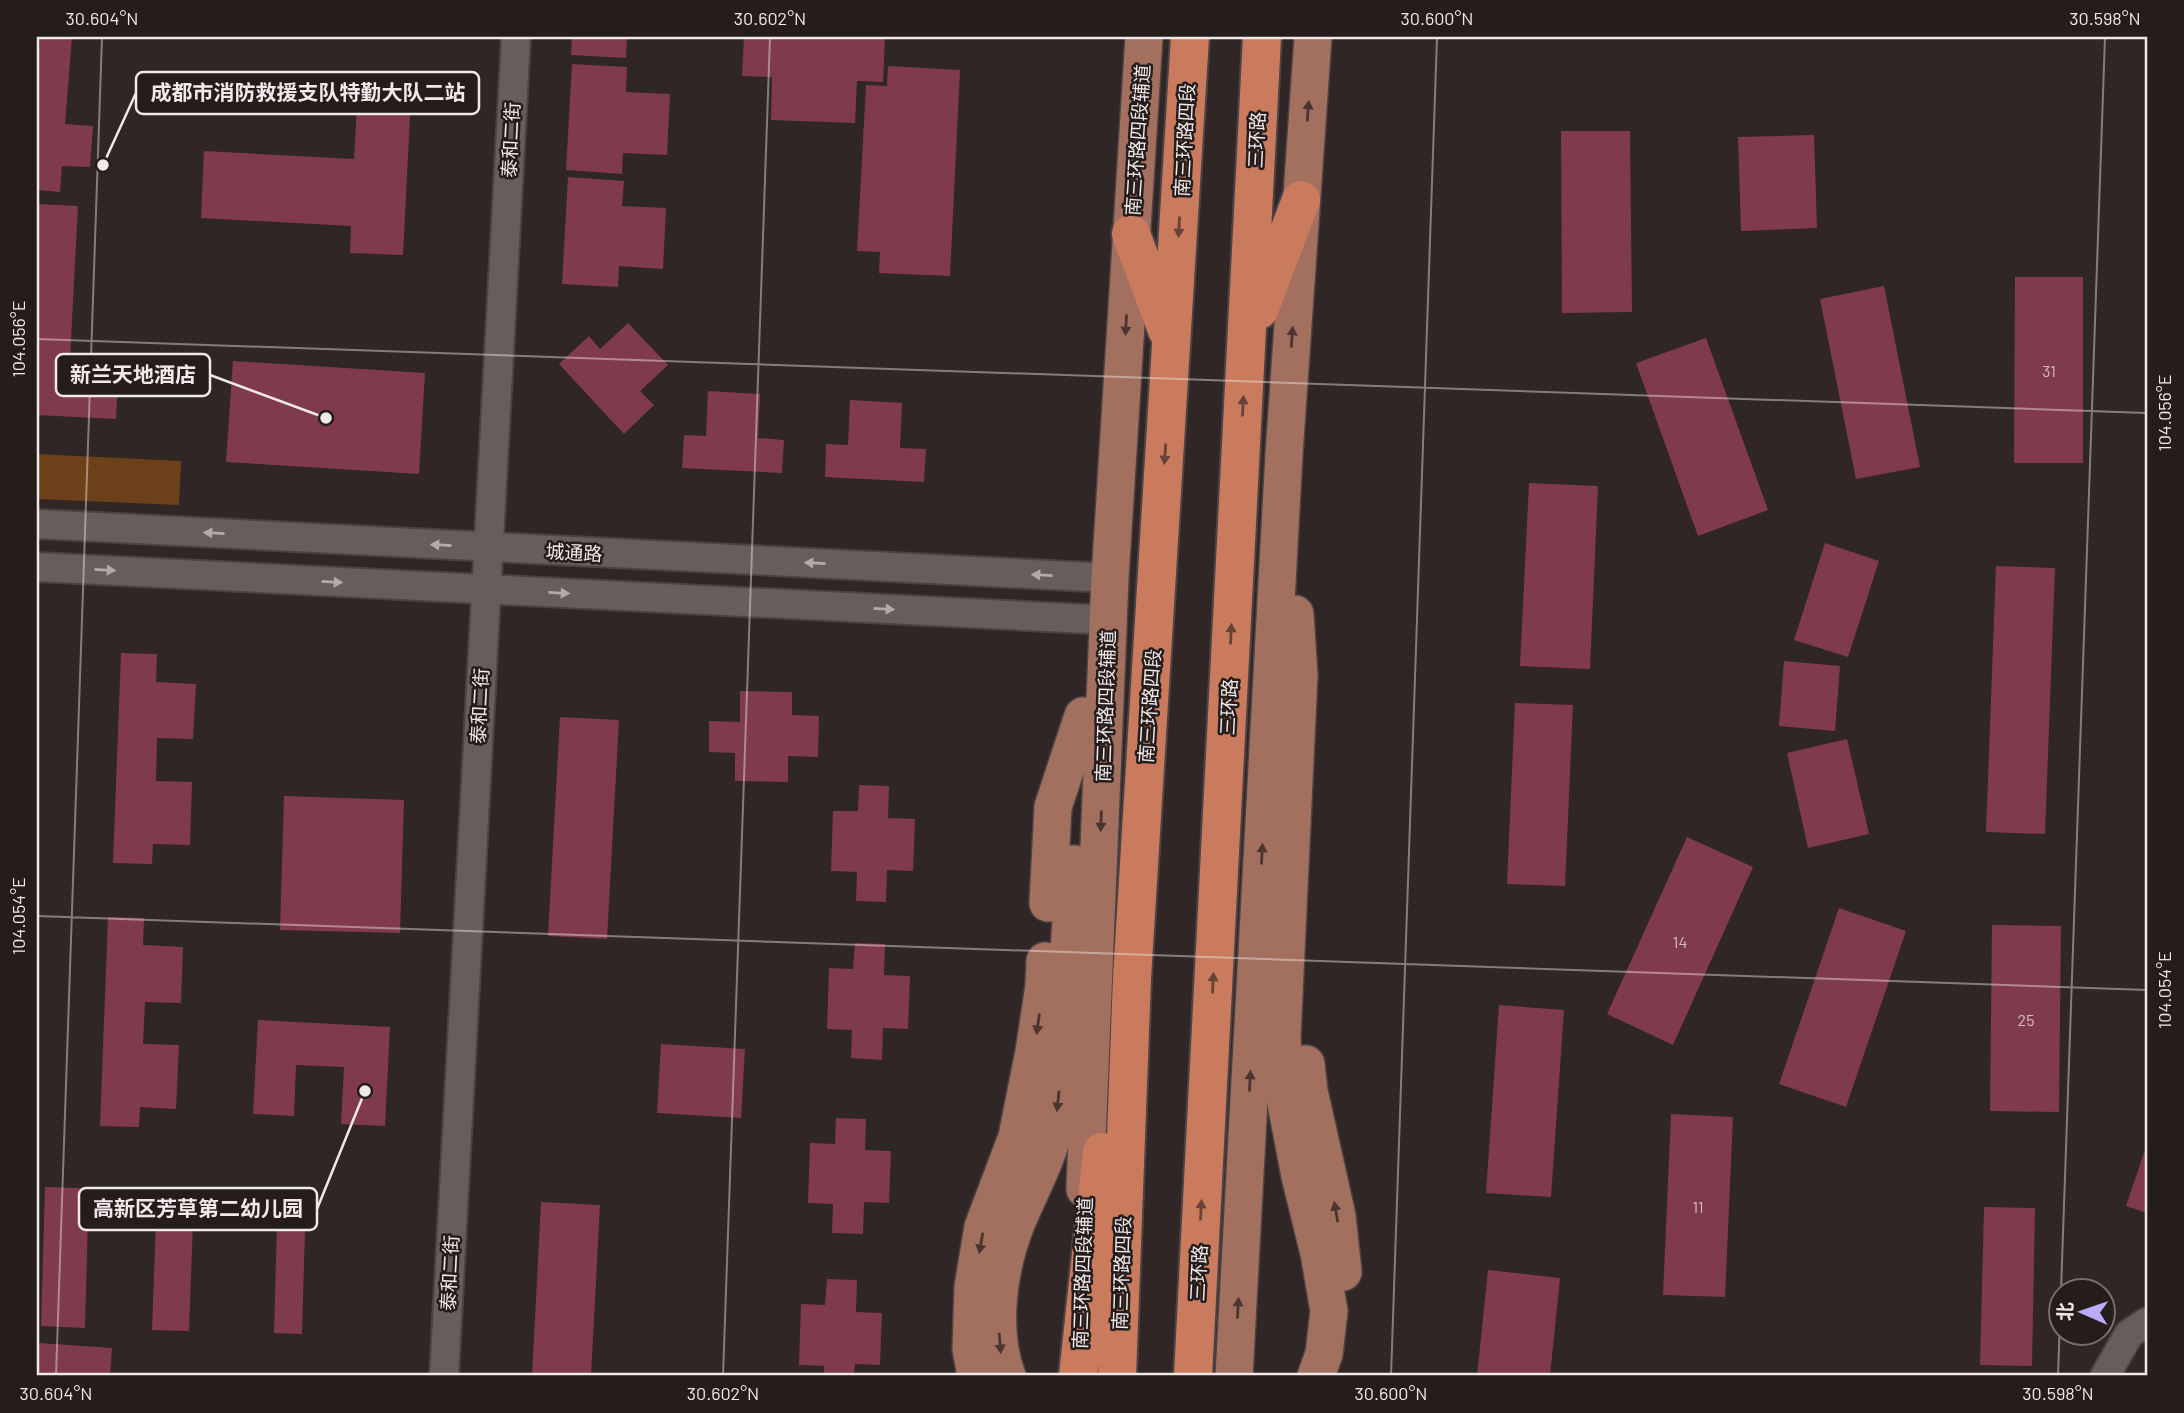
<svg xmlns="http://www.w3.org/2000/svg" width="2184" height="1413" viewBox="0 0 2184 1413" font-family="Barlow,'Noto Sans SC',sans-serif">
  <rect width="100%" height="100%" fill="#2f2625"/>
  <path fill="#6c4019" d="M37,454L181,461L179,505L37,499Z"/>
  <path fill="#803a4d" d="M40,37H72L65,124L93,126L90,167L62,166L60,192L37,190V77Z
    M572,37H627L626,58L571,55Z
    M744,37H885L883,82L857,81L855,123L771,120L772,77L742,76Z
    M572,64L627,67L626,92L670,94L667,155L623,153L622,174L566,170Z
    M888,66L960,70L950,276L879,273L880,252L857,251L866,85L887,86Z
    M359,74L412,77L403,255L350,253L351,226L201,218L204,151L354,159Z
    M1561,131H1630L1632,312L1562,313Z
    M1814,135L1817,228L1741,231L1738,137Z
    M568,177L624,181L622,206L666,208L663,269L619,266L618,287L562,284Z
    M37,204L78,206L69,378L118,380L116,419L37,415Z
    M2015,277H2083V463H2014Z
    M1884,286L1920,467L1856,479L1820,299Z
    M628,323L668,365L640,391L654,405L624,434L559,364L589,336L600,349Z
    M1706,338L1768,510L1698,536L1636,363Z
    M233,361L425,373L419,474L226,462Z
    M708,391L760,394L758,438L784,440L782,473L682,468L684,435L706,436Z
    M850,400L902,403L900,448L926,449L924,482L825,477L826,444L848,445Z
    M1529,483L1598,486L1590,669L1520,666Z
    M1825,543L1879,561L1848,657L1794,640Z
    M1996,566L2055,568L2045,834L1986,832Z
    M121,653L157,654L156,682L196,684L193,739L157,738L156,781L192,782L190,845L153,844L152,864L113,863Z
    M1784,661L1840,666L1835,731L1779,726Z
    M740,691L792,692V715L819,716L818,757L788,756V782L735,781V753L709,752V721L740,722Z
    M1515,703L1573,705L1565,886L1507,884Z
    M560,717L619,720L607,939L548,936Z
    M1847,739L1869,834L1808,848L1787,753Z
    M859,785L889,786L888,818L915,819L913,871L887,870L886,902L856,901L857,872L831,871L833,811H858Z
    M284,796L404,800L400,933L280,930Z
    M1687,837L1753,867L1673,1045L1607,1014Z
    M1839,908L1906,931L1846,1107L1779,1084Z
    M108,917L144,918L143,945L183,947L181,1003L145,1002L143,1044L179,1045L176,1109L140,1107L139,1127L100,1126Z
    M1992,925L2061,926L2059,1112L1990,1111Z
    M855,943L885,944L884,975L910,976L908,1029L883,1028L882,1060L851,1058L852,1030L827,1029L829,968L853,969Z
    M1499,1005L1564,1010L1551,1197L1486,1193Z
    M258,1020L390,1027L385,1126L341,1124L344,1067L296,1065L294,1116L253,1114Z
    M661,1044L745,1049L741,1118L657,1113Z
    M1671,1114L1733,1117L1725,1297L1663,1295Z
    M836,1118L866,1119L865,1150L891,1151L889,1203L864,1202L863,1234L832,1233L833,1204L808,1203L810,1143L835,1144Z
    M2147,1144V1213L2126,1206Z
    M45,1187L306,1195L302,1334L274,1333L277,1224L193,1222L189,1331L152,1330L156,1220L88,1218L85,1328L41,1326Z
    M541,1202L600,1205L591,1376H532Z
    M1984,1207L2035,1208L2032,1366L1980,1365Z
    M1488,1270L1560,1278L1550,1376H1477Z
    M827,1279L857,1280L856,1312L882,1313L880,1365L855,1364L854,1376H824V1366L799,1365L801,1304L825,1305Z
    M39,1343L112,1348L110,1376H37Z"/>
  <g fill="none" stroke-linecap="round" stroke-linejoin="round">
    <g stroke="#4b4343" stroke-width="32">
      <path id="minor" d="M37,524L1110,578
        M37,567L1109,620
        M444,1376L516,37
        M2105,1376L2129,1334L2147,1322"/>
    </g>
    <g stroke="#4b4343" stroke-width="40">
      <path id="major" d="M1295,614L1299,675L1282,1037L1286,1103L1300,1176L1319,1253L1329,1311L1324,1354L1316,1376
        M1048,903L1053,807L1083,716
        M1306,1064L1309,1091L1337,1216L1343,1272
        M1085,1189L1110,578L1144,37
        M976,1376L971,1349L973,1287L983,1227L1017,1137L1034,1052L1044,986L1045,961
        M1007,1376C990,1330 998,1270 1016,1224C1029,1192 1048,1159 1055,1125C1060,1103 1060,1078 1062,1056C1068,992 1070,928 1074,864
        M1234,1376L1284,454L1313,37"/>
    </g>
    <g stroke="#4b4343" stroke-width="42">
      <path id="highway" d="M1131,234L1167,330
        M1259,310L1301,200
        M1078,1376L1102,1152
        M1117,1376L1132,978L1190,37
        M1193,1376L1262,37"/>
    </g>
    <use href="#minor" stroke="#685d5d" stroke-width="28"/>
    <use href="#major" stroke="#a36f5e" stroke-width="37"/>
    <use href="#highway" stroke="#ca7b5e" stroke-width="38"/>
  </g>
  <defs><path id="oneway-solid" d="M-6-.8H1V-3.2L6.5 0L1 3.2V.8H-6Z" transform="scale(1.75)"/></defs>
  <g fill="#4b3530">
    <use href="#oneway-solid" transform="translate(1308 111) rotate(-86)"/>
    <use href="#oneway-solid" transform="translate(1126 325) rotate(93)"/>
    <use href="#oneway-solid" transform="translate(1292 337) rotate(-86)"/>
    <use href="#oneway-solid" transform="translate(1101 821) rotate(92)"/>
    <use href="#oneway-solid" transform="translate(1262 854) rotate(-87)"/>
    <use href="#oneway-solid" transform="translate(1038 1024) rotate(98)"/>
    <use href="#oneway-solid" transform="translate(1250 1081) rotate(-87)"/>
    <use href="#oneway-solid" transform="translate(1058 1101) rotate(96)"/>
    <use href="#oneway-solid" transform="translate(1336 1212) rotate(-100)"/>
    <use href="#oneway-solid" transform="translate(981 1243) rotate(100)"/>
    <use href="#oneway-solid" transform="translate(1238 1308) rotate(-87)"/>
    <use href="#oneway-solid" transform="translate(1000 1343) rotate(85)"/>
  </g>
  <g fill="#674236">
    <use href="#oneway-solid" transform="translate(1179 227) rotate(93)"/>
    <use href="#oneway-solid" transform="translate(1243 406) rotate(-87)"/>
    <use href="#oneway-solid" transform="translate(1165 454) rotate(94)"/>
    <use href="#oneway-solid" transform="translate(1231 634) rotate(-87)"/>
    <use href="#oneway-solid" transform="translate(1213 983) rotate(-87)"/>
    <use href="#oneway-solid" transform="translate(1201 1210) rotate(-87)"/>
  </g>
  <g fill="#b3aaaa">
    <use href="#oneway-solid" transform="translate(214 533) rotate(-177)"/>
    <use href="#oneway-solid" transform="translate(441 545) rotate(-177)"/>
    <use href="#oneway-solid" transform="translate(815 563) rotate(-177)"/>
    <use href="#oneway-solid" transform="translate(105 570) rotate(3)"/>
    <use href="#oneway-solid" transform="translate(1042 575) rotate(-177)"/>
    <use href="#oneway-solid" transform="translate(332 582) rotate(3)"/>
    <use href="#oneway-solid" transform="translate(559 593) rotate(3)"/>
    <use href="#oneway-solid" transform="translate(884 609) rotate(3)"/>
  </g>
  <path fill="none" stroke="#f0e9e9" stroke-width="2" stroke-opacity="0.45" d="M37,339L2147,413M37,916L2147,990M56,1376L102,37M723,1376L770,37M1391,1376L1437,37M2058,1376L2105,37"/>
  <g text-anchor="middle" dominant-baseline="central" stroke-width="5" stroke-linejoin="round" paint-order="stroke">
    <g font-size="16" fill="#d4bdc2">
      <text x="2049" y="370">31</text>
      <text x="1680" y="941">14</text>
      <text x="2026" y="1019">25</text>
      <text x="1698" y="1206">11</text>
    </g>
    <g font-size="19" fill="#f0e9e9" stroke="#251c1c">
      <text transform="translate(510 140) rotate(-87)">泰和二街</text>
      <text transform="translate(1137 140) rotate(-86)">南三环路四段辅道</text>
      <text transform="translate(1184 140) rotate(-87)">南三环路四段</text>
      <text transform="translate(1256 140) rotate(-87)">三环路</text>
      <text transform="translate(574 552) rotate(3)">城通路</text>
      <text transform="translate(479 706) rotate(-87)">泰和二街</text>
      <text transform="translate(1105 706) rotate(-88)">南三环路四段辅道</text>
      <text transform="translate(1149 706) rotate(-86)">南三环路四段</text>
      <text transform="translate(1228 707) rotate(-87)">三环路</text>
      <text transform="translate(449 1273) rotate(-87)">泰和二街</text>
      <text transform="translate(1082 1273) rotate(-88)">南三环路四段辅道</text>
      <text transform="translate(1121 1273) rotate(-88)">南三环路四段</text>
      <text transform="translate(1198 1273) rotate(-87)">三环路</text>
    </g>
  </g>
  <path fill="none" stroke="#f0e9e9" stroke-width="2.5" d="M103 165L136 93M326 418L210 375M365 1091L317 1209"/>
  <g fill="#f0e9e9" stroke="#251c1c" stroke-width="2.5">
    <circle cx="103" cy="165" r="7"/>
    <circle cx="326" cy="418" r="7"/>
    <circle cx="365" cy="1091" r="7"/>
  </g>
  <g fill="#251c1c" stroke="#f0e9e9" stroke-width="2.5">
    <rect x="136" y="72" width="343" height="42" rx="7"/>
    <rect x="56" y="354" width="154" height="42" rx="7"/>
    <rect x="79" y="1188" width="238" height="42" rx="7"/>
  </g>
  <g font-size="21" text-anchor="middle" font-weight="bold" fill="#f0e9e9">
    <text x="308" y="100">成都市消防救援支队特勤大队二站</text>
    <text x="133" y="382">新兰天地酒店</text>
    <text x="198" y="1216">高新区芳草第二幼儿园</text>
  </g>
  <rect width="2184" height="1413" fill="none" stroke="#251c1c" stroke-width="77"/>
  <g transform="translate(2082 1312) rotate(272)"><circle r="33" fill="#251c1c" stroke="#766e6e" stroke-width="2"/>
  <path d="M0-5L12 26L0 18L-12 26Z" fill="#b9abf7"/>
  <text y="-10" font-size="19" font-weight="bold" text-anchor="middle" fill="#f0e9e9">北</text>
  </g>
  <rect x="38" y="38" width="2108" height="1336" fill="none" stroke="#f0e9e9" stroke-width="2.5"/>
  <g font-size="18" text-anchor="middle" fill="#f0e9e9">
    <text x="102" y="25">30.604°N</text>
    <text x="770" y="25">30.602°N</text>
    <text x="1437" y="25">30.600°N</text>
    <text x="2105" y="25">30.598°N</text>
    <text transform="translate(19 339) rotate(-90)" y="6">104.056°E</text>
    <text transform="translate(2165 413) rotate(-90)" y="6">104.056°E</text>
    <text transform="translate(19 916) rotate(-90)" y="6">104.054°E</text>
    <text transform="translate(2165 990) rotate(-90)" y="6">104.054°E</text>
    <text x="56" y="1400">30.604°N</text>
    <text x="723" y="1400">30.602°N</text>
    <text x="1391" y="1400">30.600°N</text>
    <text x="2058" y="1400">30.598°N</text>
  </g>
</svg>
